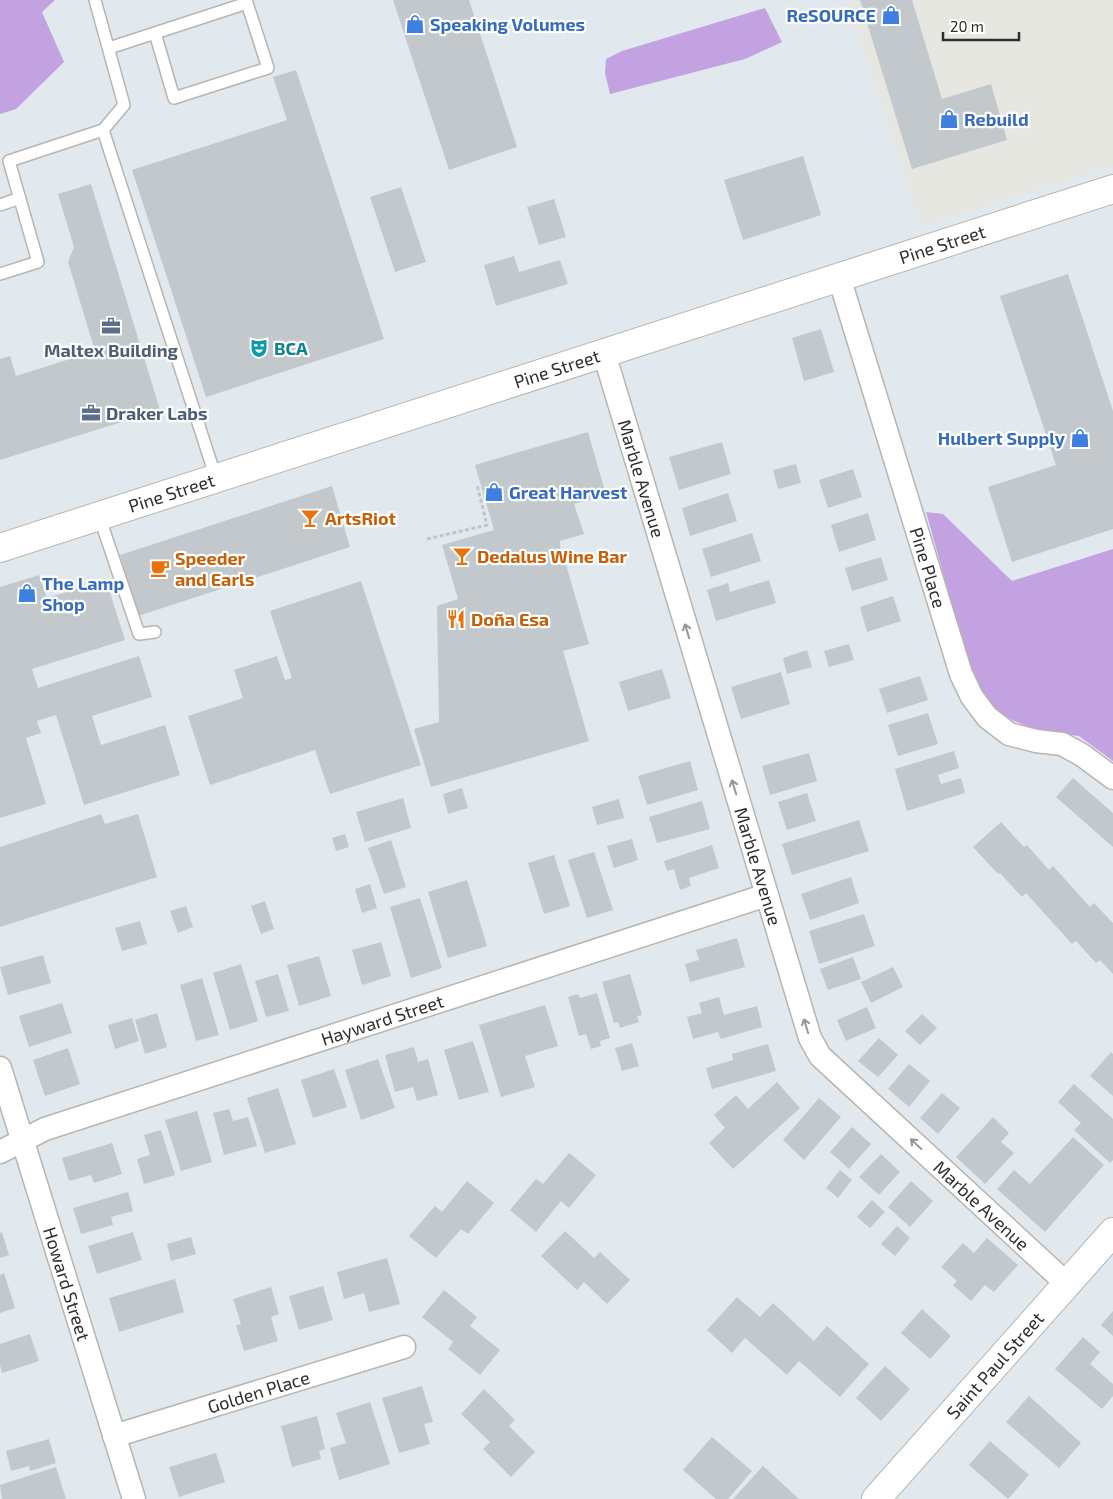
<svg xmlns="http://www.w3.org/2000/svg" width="1113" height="1499" viewBox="0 0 1113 1499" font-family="'Exo 2',sans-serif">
  <rect width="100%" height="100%" fill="#e1e9ee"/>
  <path fill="#e6e7e1" d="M847,0H1113V166L921,227Z"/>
  <path fill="#c2a2e0" d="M0,0H55L42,12L64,62L16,109L0,114Z
    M765,8L782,42L745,59L610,94L605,73L606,59L622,51Z
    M926,512L943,514L1012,581L1113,549V761L1079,736L1035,730L992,711L971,673Z"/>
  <path fill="#c3c8cd" d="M393,0H469L517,147L449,170Z
    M860,0H912L942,99L991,84L1007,140L912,169Z
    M296,70L384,339L206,397L132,170L287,120L273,77Z
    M803,156L821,215L743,240L724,180Z
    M91,184L160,410L0,460V359L10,356L16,376L95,351L68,262L74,247L58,194Z
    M401,187L426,262L395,272L370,197Z
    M554,199L566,237L539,245L527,207Z
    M514,256L519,272L560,260L568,284L496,306L484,265Z
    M1068,274L1113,411V529L1012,562L988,487L1056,465L1000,296Z
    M821,329L834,372L804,381L792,338Z
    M588,432L606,495L574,504L584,534L560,541L561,562L565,561L589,644L563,651L589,741L431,787L414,729L439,722L437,606L458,599L442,545L494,530L475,465Z
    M722,442L731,474L679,490L669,457Z
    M796,464L801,483L778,489L773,470Z
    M853,469L862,497L828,508L819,480Z
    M332,486L350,547L138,616L120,555Z
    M728,493L737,521L690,536L682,508Z
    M868,513L876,540L839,552L831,525Z
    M752,533L761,561L711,577L702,549Z
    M881,557L888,580L852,591L845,568Z
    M39,575L47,598L106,580L125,640L32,669L38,688L139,656L152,697L92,716L101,745L165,725L180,775L84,805L56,715L37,721L41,733L26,738L46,804L0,818V587Z
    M769,580L776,603L716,621L707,590L728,583L730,592Z
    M361,581L421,765L330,794L315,750L210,785L188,716L243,698L234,670L277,656L285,680L292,678L270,611Z
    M893,596L901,621L867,632L860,607Z
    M849,644L854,660L829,667L824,651Z
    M807,650L812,667L787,674L783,658Z
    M662,669L671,698L628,711L619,682Z
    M781,672L790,704L741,719L731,687Z
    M920,676L928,700L887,713L879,689Z
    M928,713L938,744L898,756L888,725Z
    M954,751L959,768L938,775L941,784L961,778L965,793L907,811L895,769Z
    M809,753L817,781L770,795L762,766Z
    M690,761L698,790L647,805L638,776Z
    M1073,778L1113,813V847L1056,797Z
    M462,788L468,808L448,814L443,794Z
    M807,793L816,821L787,830L778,802Z
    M403,798L411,828L365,842L356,812Z
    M619,799L624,818L597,825L592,807Z
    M702,801L710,829L657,843L649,817Z
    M101,814L105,824L138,814L157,877L0,927V847Z
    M859,820L869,851L792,875L782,844Z
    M1001,822L1024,847L1027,845L1049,870L1053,866L1090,907L1094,903L1113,923V974L1100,960L1096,963L1076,941L1072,944L1026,893L1022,897L1000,873L998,874L973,847Z
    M345,834L349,847L336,851L332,838Z
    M632,839L638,860L614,868L607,846Z
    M391,840L406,887L384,894L368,848Z
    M712,845L719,868L689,878L691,886L680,890L674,869L667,871L664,861Z
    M594,852L613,910L587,918L568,860Z
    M554,855L570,906L544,914L528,863Z
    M851,877L859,903L810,920L801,894Z
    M467,880L487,946L448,958L428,892Z
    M370,884L377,908L362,913L355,889Z
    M420,898L442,968L411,978L390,907Z
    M265,901L274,929L261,934L251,906Z
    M186,906L193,927L178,933L170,911Z
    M864,914L875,946L819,964L809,931Z
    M140,921L147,944L122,951L115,928Z
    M737,938L745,967L690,982L685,964L699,960L696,950Z
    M381,942L391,976L362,985L352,950Z
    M43,955L51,983L8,995L0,967Z
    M319,956L331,996L299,1006L287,965Z
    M853,957L861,979L828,990L820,969Z
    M241,964L258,1021L230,1030L213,973Z
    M893,967L903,987L871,1003L861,982Z
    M278,974L289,1011L266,1017L255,981Z
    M630,974L642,1015L637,1016L639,1022L620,1028L618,1022L614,1023L602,982Z
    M202,978L219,1035L196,1041L180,985Z
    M597,993L610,1038L600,1041L601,1046L591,1049L586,1034L579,1036L568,997L578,994L580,998Z
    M719,997L724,1015L757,1006L762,1027L721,1039L718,1032L693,1039L687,1017L702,1013L699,1003Z
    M62,1003L72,1033L29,1047L19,1016Z
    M545,1005L558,1046L525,1056L535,1087L501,1097L479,1025Z
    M867,1007L876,1028L846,1041L837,1020Z
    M157,1013L167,1047L145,1054L135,1020Z
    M922,1014L937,1028L920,1045L905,1031Z
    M132,1018L139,1041L115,1049L108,1025Z
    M879,1038L898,1055L878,1077L858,1061Z
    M473,1041L489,1092L459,1100L444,1050Z
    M632,1043L639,1066L622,1071L615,1048Z
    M768,1044L776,1071L712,1089L706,1068L733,1060L732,1054Z
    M414,1047L418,1062L428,1059L438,1095L417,1101L413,1087L395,1092L385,1055Z
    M68,1048L80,1084L45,1096L33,1060Z
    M1111,1052L1113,1054V1096L1090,1076Z
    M378,1059L395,1108L361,1120L345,1070Z
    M909,1064L930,1081L909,1107L888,1089Z
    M334,1069L347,1107L313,1118L301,1080Z
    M777,1082L800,1108L733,1169L709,1143L725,1128L714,1115L736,1095L748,1109Z
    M1074,1084L1113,1119V1160L1110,1163L1074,1130L1081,1123L1058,1102Z
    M278,1088L296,1144L265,1153L247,1098Z
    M942,1093L960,1108L938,1134L920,1118Z
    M819,1098L841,1117L804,1160L783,1140Z
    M229,1109L233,1121L248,1117L257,1146L224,1155L213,1113Z
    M197,1111L212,1162L181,1171L165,1120Z
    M993,1117L1009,1133L1001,1142L1014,1153L985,1184L956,1157Z
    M852,1127L871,1144L849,1169L830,1152Z
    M161,1130L175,1175L144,1184L137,1159L150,1155L144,1135Z
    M1073,1137L1104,1165L1045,1232L997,1189L1014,1170L1030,1184Z
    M112,1143L122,1174L94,1183L91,1175L69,1181L62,1158Z
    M569,1153L596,1175L569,1208L561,1201L536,1232L510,1210L536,1179L543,1184Z
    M881,1154L900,1172L879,1195L859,1177Z
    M840,1170L852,1180L838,1198L826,1188Z
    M467,1181L494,1203L468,1234L461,1229L436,1258L409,1236L435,1206L442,1212Z
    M911,1181L933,1201L910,1227L888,1207Z
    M128,1192L133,1211L111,1217L113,1225L81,1234L73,1208Z
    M872,1200L885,1212L870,1228L857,1217Z
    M897,1226L910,1238L895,1256L881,1244Z
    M565,1231L594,1258L600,1252L630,1280L607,1304L584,1282L577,1290L541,1256Z
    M2,1232L9,1255L0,1258V1233Z
    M133,1232L142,1260L97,1274L88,1246Z
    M191,1237L196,1254L171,1261L167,1244Z
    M987,1238L1018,1265L994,1292L985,1285L971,1301L953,1285L957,1281L941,1267L963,1243L974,1253Z
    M387,1258L400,1304L369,1312L364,1293L344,1299L337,1272Z
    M4,1273L15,1308L0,1313V1275Z
    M175,1279L184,1312L119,1332L109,1298Z
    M323,1286L333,1320L299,1330L289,1296Z
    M271,1287L279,1314L271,1317L278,1341L244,1351L236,1325L241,1324L233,1299Z
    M444,1290L477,1317L470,1326L500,1350L480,1375L448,1349L453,1342L422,1317Z
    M737,1297L760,1317L773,1303L814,1341L827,1326L869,1364L840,1397L799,1361L787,1375L745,1338L732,1353L707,1330Z
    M922,1309L951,1336L930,1359L901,1333Z
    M1113,1311V1336L1101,1325Z
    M30,1334L39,1361L2,1373L0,1365V1344Z
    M1083,1337L1100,1352L1090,1364L1113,1384V1396L1102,1409L1055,1369Z
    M885,1366L910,1389L881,1421L856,1398Z
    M422,1386L433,1422L424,1424L430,1444L399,1453L382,1398Z
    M484,1389L515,1420L509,1426L535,1452L511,1477L483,1449L490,1442L461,1414Z
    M1029,1396L1081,1443L1059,1468L1006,1422Z
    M370,1402L390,1464L339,1480L330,1448L346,1443L336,1413Z
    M317,1416L325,1449L319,1451L321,1459L292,1467L281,1426Z
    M712,1437L752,1471L728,1499H716L683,1470Z
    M49,1439L56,1463L30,1471L29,1466L11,1471L6,1451Z
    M990,1441L1029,1475L1008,1499L969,1465Z
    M216,1453L225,1482L179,1497L169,1467Z
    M763,1466L799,1499H733Z
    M56,1467L66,1499H2L0,1485Z"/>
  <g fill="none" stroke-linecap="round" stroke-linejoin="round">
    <g stroke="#b9b5ae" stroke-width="14">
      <path id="lane" d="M95,0L124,105L103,130
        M246,0L247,3L268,68L174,98L155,33L247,3
        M109,48L155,33
        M0,205L20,198
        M0,274L38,262L9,161L103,130L216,478
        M99,516L139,634L155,632"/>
    </g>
    <g stroke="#b9b5ae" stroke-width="25">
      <g id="street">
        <path id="s1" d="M839,277L961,674L972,697L987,717L1009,734L1036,741L1062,744L1082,755L1113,778"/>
        <path id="s2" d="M604,353L810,1038L820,1056L1067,1284"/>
        <path id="s3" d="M0,1068L134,1499"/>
        <path id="s4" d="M0,1152L45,1129L767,895"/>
        <path id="s5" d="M114,1436L404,1347"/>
      </g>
    </g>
    <g stroke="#b9b5ae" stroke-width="30">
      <g id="secondary">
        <path id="s6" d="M0,548L1113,189"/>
        <path id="s7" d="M876,1499L1113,1232"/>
      </g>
    </g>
    <path stroke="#c4c4c4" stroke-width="3" stroke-dasharray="4 2.5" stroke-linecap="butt" d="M427,539L487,525L477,485"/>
    <use href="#lane" stroke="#fff" stroke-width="11"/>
    <use href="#street" stroke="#fff" stroke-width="22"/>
    <use href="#secondary" stroke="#fff" stroke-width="28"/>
  </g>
  <defs><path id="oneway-shaft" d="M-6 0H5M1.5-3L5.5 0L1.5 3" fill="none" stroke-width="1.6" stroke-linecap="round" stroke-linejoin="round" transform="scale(1.25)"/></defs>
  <g stroke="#969696">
    <use href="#oneway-shaft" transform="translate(687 631) rotate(-107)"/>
    <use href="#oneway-shaft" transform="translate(734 787) rotate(-107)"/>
    <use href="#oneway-shaft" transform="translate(806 1026) rotate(-107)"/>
    <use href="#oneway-shaft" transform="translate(916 1144) rotate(-137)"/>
  </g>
  <defs>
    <g id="shop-bare" transform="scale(1.5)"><path d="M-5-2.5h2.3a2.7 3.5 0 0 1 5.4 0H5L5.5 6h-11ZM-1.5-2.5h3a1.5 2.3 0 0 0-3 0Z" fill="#3f7fe0" stroke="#fff" stroke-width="2.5" paint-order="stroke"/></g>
    <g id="office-bare" transform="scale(1.5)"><path d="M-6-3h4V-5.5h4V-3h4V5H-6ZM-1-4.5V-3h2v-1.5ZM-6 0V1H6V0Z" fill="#5c6f8a" stroke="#fff" stroke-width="2.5" paint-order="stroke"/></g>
    <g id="theatre-bare" transform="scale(1.5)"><path d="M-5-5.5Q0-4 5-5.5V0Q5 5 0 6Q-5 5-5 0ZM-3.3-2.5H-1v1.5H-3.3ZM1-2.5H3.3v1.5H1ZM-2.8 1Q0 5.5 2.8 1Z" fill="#0f9aa8" stroke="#fff" stroke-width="2.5" paint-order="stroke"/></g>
    <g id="bar-bare" transform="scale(1.5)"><path d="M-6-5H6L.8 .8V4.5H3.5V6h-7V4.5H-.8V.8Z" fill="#e8710a" stroke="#fff" stroke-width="2.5" paint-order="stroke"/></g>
    <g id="cafe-bare" transform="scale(1.5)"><path d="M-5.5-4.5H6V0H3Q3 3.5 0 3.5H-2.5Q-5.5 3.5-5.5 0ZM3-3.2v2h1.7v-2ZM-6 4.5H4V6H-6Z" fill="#e8710a" stroke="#fff" stroke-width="2.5" paint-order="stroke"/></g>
    <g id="restaurant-bare" transform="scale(1.5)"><path d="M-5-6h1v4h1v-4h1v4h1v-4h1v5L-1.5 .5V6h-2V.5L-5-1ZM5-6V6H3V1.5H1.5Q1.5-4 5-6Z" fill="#e8710a" stroke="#fff" stroke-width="2.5" paint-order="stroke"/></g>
  </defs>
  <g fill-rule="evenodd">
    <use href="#shop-bare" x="891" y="15"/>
    <use href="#shop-bare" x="415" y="24"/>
    <use href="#shop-bare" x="949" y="119"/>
    <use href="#office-bare" x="111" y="326"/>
    <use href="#theatre-bare" x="259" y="348"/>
    <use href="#office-bare" x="91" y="413"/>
    <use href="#shop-bare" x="1080" y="438"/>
    <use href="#shop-bare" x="494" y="492"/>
    <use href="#bar-bare" x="310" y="518"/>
    <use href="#bar-bare" x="462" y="556"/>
    <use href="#cafe-bare" x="160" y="568"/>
    <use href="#shop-bare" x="27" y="593"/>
    <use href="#restaurant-bare" x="456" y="619"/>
  </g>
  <g text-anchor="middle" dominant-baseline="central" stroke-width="4.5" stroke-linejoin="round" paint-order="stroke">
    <g font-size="18" font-weight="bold" fill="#366cbe" stroke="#fff" text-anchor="start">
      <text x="876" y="15" text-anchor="end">ReSOURCE</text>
      <text x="430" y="24">Speaking Volumes</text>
      <text x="964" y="119">Rebuild</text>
      <text x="1065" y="438" text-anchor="end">Hulbert Supply</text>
      <text x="509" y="492">Great Harvest</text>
      <text x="42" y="583">The Lamp<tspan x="42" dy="21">Shop</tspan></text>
    </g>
    <g font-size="18" fill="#2e2e2e" stroke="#fff">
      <text stroke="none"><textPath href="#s6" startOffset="990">Pine Street</textPath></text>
      <text stroke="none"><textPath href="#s6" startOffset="585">Pine Street</textPath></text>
      <text stroke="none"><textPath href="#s2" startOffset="131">Marble Avenue</textPath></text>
      <text stroke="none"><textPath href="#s6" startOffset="180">Pine Street</textPath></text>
      <text stroke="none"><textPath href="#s1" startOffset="304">Pine Place</textPath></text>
      <text stroke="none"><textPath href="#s2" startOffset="536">Marble Avenue</textPath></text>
      <text stroke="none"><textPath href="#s4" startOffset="405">Hayward Street</textPath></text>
      <text stroke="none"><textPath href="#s2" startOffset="956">Marble Avenue</textPath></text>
      <text stroke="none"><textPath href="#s3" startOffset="226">Howard Street</textPath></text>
      <text stroke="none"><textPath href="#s7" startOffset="179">Saint Paul Street</textPath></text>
      <text stroke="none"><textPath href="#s5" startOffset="151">Golden Place</textPath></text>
    </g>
    <g font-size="18" font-weight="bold" fill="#0d838f" stroke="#fff" text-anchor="start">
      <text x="274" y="348">BCA</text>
    </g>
    <g font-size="18" font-weight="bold" fill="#4e5e75" stroke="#fff">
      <text x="111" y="350">Maltex Building</text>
      <text x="106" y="413" text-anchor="start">Draker Labs</text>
    </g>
    <g font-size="18" font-weight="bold" fill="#c56008" stroke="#fff" text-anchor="start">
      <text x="325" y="518">ArtsRiot</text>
      <text x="477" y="556">Dedalus Wine Bar</text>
      <text x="175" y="558">Speeder<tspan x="175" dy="21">and Earls</tspan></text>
      <text x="471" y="619">Doña Esa</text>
    </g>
  </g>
  <path d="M943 32v8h76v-8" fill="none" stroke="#2e2e2e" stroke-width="2.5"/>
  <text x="950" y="32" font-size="15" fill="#2e2e2e" stroke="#ffffff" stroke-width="4" paint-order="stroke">20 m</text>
</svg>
